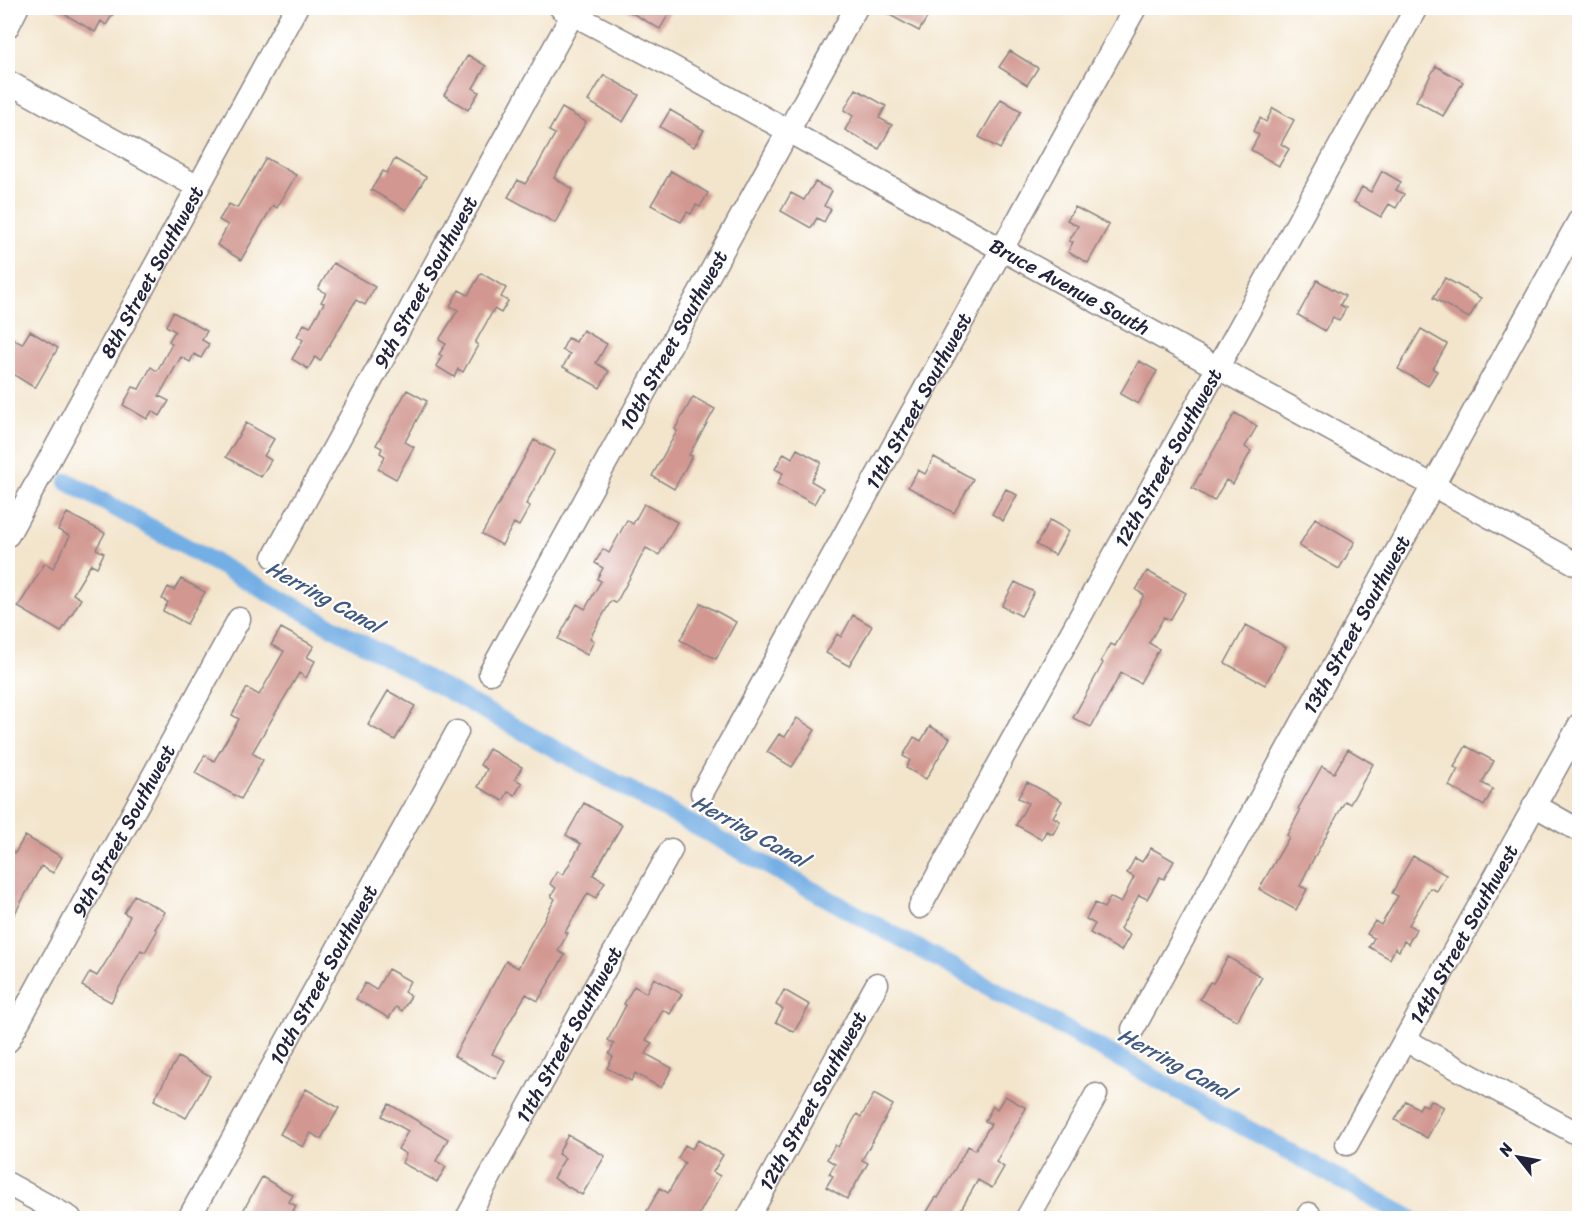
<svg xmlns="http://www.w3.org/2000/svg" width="1587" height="1226" viewBox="0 0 1587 1226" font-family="Sriracha,sans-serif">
  <rect width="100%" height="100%" fill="#fff"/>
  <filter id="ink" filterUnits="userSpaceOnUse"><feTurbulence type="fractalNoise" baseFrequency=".0167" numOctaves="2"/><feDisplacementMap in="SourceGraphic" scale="12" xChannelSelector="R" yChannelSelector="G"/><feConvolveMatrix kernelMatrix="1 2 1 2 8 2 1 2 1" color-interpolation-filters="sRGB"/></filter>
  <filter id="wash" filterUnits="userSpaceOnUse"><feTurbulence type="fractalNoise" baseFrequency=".008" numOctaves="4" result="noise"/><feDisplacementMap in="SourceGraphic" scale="24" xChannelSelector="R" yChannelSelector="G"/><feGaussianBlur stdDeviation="1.35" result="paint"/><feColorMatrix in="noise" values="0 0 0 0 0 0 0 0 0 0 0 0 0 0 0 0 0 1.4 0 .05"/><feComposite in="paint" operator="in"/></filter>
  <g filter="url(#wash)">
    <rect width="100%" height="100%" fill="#f3e5cc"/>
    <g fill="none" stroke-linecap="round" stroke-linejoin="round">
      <path stroke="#73aee4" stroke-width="18" d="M68,482L1410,1218"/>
    </g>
    <g id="blocks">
      <path fill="#d19790" d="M54,8H117L106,25L101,21L95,32Z
        M623,8H672L660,29Z
        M877,8H933L919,31Z
        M1010,51L1038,68L1027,85L999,67Z
        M468,55L486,66L473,88L479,92L468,110L444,95Z
        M1436,66L1463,82L1443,116L1416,101Z
        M604,75L639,95L623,122L588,101Z
        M856,89L886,106L879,118L892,125L879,149L845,130L853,116L844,110Z
        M1001,99L1021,111L1000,149L979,137Z
        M562,108L586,122L554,178L573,189L555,223L508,197L518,180L525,184L536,168L555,134L549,131Z
        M1273,108L1294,120L1281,144L1289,149L1279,166L1251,150L1259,135L1253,131L1260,118L1266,122Z
        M670,110L704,130L694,147L660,127Z
        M266,158L296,175L277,208L273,205L241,260L217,245L228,225L219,220L229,204L237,208Z
        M395,159L426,177L406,210L371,190L383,171L387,173Z
        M671,171L708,193L700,207L696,205L691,214L687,212L681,222L651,205Z
        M1382,171L1401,182L1396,190L1404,194L1396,208L1389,204L1381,217L1354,202L1362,187L1371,192Z
        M815,182L832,191L824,206L831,209L824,222L817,218L811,228L781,211L791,193L804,200Z
        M1075,207L1109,225L1088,263L1068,252L1073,242L1069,241L1078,226L1067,220Z
        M333,263L375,287L365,305L356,300L320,361L315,357L308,369L292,359L303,340L297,336L304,324L310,327L324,303L321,302L326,293L318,289Z
        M481,273L506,288L501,297L508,301L501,313L494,309L475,343L478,345L463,372L458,369L454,377L436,366L442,356L439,354L446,344L439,340L458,310L450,306L459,290L468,295Z
        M1445,278L1481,298L1469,318L1433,298Z
        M1317,280L1345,296L1340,305L1346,308L1339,321L1333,317L1325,331L1298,315Z
        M173,312L207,331L202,340L209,344L201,358L194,354L190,362L181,357L159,396L169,401L160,416L152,411L147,419L123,405L133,387L139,389L151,367L157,371L172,344L169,341L175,331L166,326Z
        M1421,329L1447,344L1433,369L1437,371L1428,386L1398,369Z
        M583,330L607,344L596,363L609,371L600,388L563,367L570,354L562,350L568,338L576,342Z
        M30,331L58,348L35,388L8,371V336L22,344Z
        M1139,361L1157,371L1138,404L1120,394Z
        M407,390L427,401L405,442L414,447L396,479L378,469L385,456L380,453L382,448L376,445Z
        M693,397L715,409L689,455L692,456L674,489L652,476L677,431L675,429Z
        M1235,413L1257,426L1245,447L1251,451L1233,484L1226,480L1214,501L1192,488Z
        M246,423L274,439L264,456L271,460L261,477L226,457Z
        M534,440L555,451L526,504L530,506L519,526L514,523L502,545L482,534Z
        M797,449L821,462L811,481L823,488L814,504L777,484L783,473L775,469L784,453L792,458Z
        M934,457L973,479L954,513L908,487L918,470L925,474Z
        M1006,489L1017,495L1003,521L992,514Z
        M644,504L677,522L659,555L646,548L616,603L611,601L590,638L594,641L587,655L558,639L577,604L585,609L601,581L597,579L603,568L595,563L603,549L609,553L627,520L633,524Z
        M67,513L105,533L96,549L104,553L97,567L91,564L73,594L81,599L61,632L18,607L45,563L53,568L70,536L58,530Z
        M1315,518L1355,542L1339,569L1299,546Z
        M1050,520L1069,531L1055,555L1036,545Z
        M1147,571L1186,593L1170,620L1164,617L1149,643L1159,649L1140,683L1121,673L1091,727L1073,718L1103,663L1101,661L1111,644L1115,646L1144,595L1136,590Z
        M181,579L205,592L187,624L163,611L168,602L162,599L168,587L174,590Z
        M1015,582L1034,592L1021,616L1002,606Z
        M701,603L736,622L716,659L680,640Z
        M853,615L872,626L849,666L826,653L837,634L841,637Z
        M1246,625L1286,647L1265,685L1225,663Z
        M281,628L314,646L307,657L315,661L306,678L299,673L252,753L263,760L241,799L195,773L205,755L214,761L239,719L232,715L247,688L259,695L284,651L271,645Z
        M388,691L415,706L395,740L368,725Z
        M797,718L815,730L792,767L767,752L779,734L785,737Z
        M930,726L950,738L926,779L906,768L910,760L903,756L914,737L921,741Z
        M1466,746L1494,761L1482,783L1493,789L1484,806L1449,786L1458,769L1454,767Z
        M489,749L522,767L515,779L522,783L515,795L508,792L503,801L478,787L487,769L480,765Z
        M1348,749L1373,764L1350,804L1345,801L1308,869L1300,886L1307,889L1296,910L1259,889L1289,837L1287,835L1300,811L1298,809L1322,766L1334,773Z
        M1027,782L1062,801L1053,817L1060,821L1053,834L1046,831L1042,839L1016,825L1028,803L1018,798Z
        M584,803L622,825L593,875L605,882L596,898L588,893L565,932L568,933L558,951L565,955L538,1001L526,994L505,1030L492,1054L505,1060L495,1079L454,1056L506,961L518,968L555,899L551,896L556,888L550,884L557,871L563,875L581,844L566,835Z
        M25,836L62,857L53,873L41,866L8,926V849L15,853Z
        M1151,848L1174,861L1164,879L1160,877L1147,899L1139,895L1120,929L1130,935L1121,951L1090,933L1095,924L1086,919L1095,903L1104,908L1110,897L1121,903L1134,877L1127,873L1135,858L1142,862Z
        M1413,856L1446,875L1437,891L1430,888L1409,925L1416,929L1408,944L1404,941L1399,951L1395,948L1390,959L1369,947L1374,938L1367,934L1375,921L1381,925L1398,896L1392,893Z
        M134,895L165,912L155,929L157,931L145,952L141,950L111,1002L82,986L90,972L97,976L111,954L130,916L124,913Z
        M1228,957L1262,977L1237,1021L1200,999L1210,982L1213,983Z
        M388,969L410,981L404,992L411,996L402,1011L396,1007L389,1018L356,999L365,983L376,990Z
        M654,978L682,994L670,1014L663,1010L646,1040L652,1043L646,1054L672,1068L661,1088L635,1073L631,1081L607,1068L613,1057L609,1054L614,1044L608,1040L626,1005L624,1004L634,986L646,993Z
        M784,990L810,1005L794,1032L776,1022L783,1009L776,1005Z
        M178,1057L210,1076L186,1118L154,1100Z
        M306,1089L339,1108L321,1139L311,1133L303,1147L280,1134Z
        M874,1094L893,1105L862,1160L868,1163L847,1199L826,1187L833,1176L829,1174L835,1164L827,1159L835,1145L838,1147L857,1114L861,1117Z
        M1005,1096L1026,1108L996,1162L1004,1167L992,1188L978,1180L956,1218H923L936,1197L938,1198L968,1146L975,1150L991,1124L985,1121L993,1106L997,1109Z
        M1430,1100L1444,1107L1427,1138L1395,1120L1406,1101L1419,1109L1422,1104L1427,1106Z
        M389,1104L448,1139L436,1161L446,1167L437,1182L402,1163L406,1154L398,1149L408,1131L382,1116Z
        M568,1135L605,1156L582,1195L553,1178L565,1158L558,1154Z
        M698,1140L723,1155L713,1172L720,1176L697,1218H643L660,1188L668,1193L685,1163L678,1158L685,1145L692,1149Z
        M262,1177L293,1195L289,1202L296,1206L289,1218H256L243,1211Z"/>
    </g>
  </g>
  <g filter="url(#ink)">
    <use href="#blocks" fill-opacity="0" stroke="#8a8484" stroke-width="1.5"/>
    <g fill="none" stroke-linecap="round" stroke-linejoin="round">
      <g stroke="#8a8484" stroke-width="25">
        <g id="minor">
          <path id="s1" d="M561,8L658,59L1001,249L1580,566"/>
          <path d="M8,26L17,8"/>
          <path d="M8,82L198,187"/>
          <path id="s2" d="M8,535L296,8"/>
          <path id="s3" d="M274,557L576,8"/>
          <path id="s4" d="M490,673L856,8"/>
          <path id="s5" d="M702,793L1135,8"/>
          <path d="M1534,805L1580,831"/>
          <path id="s6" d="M920,907L1416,8"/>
          <path id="s7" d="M1133,1029L1580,219"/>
          <path d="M1405,1040L1580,1135"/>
          <path id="s8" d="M8,1041L239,619"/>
          <path id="s9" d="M1347,1144L1580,724"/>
          <path d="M8,1184L70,1218"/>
          <path id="s10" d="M189,1218L457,732"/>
          <path id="s11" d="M467,1218L671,850"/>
          <path id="s12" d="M748,1218L877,984"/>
          <path d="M1027,1218L1096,1095"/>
          <path d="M1307,1218L1309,1214"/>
        </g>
      </g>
      <use href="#minor" stroke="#fff" stroke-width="22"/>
    </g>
  </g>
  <g text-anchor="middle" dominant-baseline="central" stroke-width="4.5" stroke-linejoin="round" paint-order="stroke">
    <g font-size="20" fill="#22223b" stroke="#fff">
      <text stroke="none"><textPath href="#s2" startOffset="300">8th Street Southwest</textPath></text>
      <text stroke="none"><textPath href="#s3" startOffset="314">9th Street Southwest</textPath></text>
      <text stroke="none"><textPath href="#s1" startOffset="580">Bruce Avenue South</textPath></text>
      <text stroke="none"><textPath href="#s4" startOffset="380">10th Street Southwest</textPath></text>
      <text stroke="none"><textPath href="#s5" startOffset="448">11th Street Southwest</textPath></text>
      <text stroke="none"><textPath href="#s6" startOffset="513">12th Street Southwest</textPath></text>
      <text stroke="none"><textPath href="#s7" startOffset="462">13th Street Southwest</textPath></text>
      <text stroke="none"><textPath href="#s8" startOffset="240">9th Street Southwest</textPath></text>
      <text stroke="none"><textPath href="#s9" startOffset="240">14th Street Southwest</textPath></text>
      <text stroke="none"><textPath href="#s10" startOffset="278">10th Street Southwest</textPath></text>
      <text stroke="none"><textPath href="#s11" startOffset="210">11th Street Southwest</textPath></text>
      <text stroke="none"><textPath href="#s12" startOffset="134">12th Street Southwest</textPath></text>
    </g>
    <g font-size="21" font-style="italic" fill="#425a7f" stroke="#fff">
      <text transform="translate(324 597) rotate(29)">Herring Canal</text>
      <text transform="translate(750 831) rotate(29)">Herring Canal</text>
      <text transform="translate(1176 1064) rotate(29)">Herring Canal</text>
    </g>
  </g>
  <rect width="1587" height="1226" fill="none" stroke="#fff" stroke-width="30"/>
  <g transform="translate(1518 1157) rotate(301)" stroke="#ffffff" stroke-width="4.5" paint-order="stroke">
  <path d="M0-4.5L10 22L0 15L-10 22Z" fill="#22223b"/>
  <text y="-9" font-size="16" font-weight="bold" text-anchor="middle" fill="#22223b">N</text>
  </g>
</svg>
